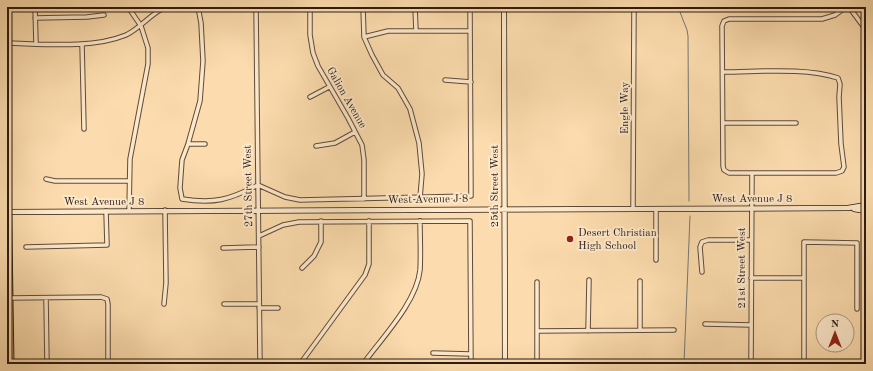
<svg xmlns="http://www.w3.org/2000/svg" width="873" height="371" viewBox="0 0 873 371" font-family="'Old Standard TT',serif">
  <rect width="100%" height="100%" fill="#fcdcae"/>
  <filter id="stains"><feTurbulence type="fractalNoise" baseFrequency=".005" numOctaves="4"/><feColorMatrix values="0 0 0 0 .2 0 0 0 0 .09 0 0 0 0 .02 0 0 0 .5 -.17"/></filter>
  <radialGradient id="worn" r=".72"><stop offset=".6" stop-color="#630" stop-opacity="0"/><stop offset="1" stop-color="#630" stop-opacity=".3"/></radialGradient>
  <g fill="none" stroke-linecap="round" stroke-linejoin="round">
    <path stroke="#747976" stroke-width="1" d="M678,7L687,30L688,36L689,201
      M684,364L690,216"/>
    <g stroke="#5e4b3b" stroke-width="5.5">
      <path id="street" d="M35,7L36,43
        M128,7L141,26L148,48V64L130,159L129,211
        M198,7L201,23L203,61L200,101L188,144L182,160L180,188L182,199C214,204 229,200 258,185L285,197L300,200L471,196L470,7
        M256,7L260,364
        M310,7V35L313,53L318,66L348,118L362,145L364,160V199
        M363,7L364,37L372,55L383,75L398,88L410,109L419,143L422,174L420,198
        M415,7L416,31
        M849,7L866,30
        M35,18L87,17L104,15
        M364,37L388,31H470
        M7,43C44,44 92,49 126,35C141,28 151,13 166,7
        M82,44L84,129
        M723,72C757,72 806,67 838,78L840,84L839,97L841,144L844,167L842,171L836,173H729L724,170L723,166L722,26L724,21L729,19H822L835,15L846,7
        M445,80L471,82
        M310,97L329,87
        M723,123H796
        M188,144H205
        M316,146L335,143L355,132
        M46,179L55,181H129
        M633,209L634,7
        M656,209V260
        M259,236L283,225L299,222L470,221L471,364
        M26,247L107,245L106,211
        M223,248L259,247
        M302,268L314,256L321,242V221
        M702,272L700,247L702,242L708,240H751
        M751,278H804
        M640,281V330
        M537,282V364
        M9,298L101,297L107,299L108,304V364
        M46,298L47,364
        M164,304L166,283L165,210
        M224,304H259
        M259,308H278
        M705,324L751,325
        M537,331L674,330
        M588,331L589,280
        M433,353L470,354
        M804,363H857V364
        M300,364L365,275L369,264V221
        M363,364C381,339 417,302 420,270C421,254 420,237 420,221
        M751,364L752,173
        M804,364V242L857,243V309"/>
    </g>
    <g stroke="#2a1b15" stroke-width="6">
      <path id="secondary" d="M504,7L505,364
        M854,209L866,211
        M7,212L848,208L866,205"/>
    </g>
    <g stroke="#2a1b15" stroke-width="7">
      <path id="primary" d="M7,112L11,364"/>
    </g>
    <use href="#street" stroke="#fde8ca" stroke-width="3.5"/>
    <use href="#secondary" stroke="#fde8ca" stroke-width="4.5"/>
    <use href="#primary" stroke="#eebe77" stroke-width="5"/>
  </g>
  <circle fill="#8f2418" stroke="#fde8ca" stroke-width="1.5" cx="570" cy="239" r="4"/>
  <g text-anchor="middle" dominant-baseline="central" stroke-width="4" stroke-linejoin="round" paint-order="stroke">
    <g font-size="11" fill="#2a1b15" stroke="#fde8ca">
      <text transform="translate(346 98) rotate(60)">Galion Avenue</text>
      <text transform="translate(625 108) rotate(-90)">Engle Way</text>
      <text transform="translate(249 186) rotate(-91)">27th Street West</text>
      <text transform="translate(495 186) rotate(-90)">25th Street West</text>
      <text x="752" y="199">West Avenue J 8</text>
      <text transform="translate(428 200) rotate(-1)">West Avenue J 8</text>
      <text x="104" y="202">West Avenue J 8</text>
      <text transform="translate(742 268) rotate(-90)">21st Street West</text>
    </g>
    <g font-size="11" fill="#2a1b15" stroke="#fde8ca" text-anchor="start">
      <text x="578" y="233">Desert Christian<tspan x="578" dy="13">High School</tspan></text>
    </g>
  </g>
  <rect width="873" height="371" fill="none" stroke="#fcdcae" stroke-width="24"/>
  <rect x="8" y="8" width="857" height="355" fill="none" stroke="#2a1b15" stroke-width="2"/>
  <rect x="12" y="12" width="849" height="347" fill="none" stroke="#2a1b15"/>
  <g transform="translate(835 333)"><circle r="19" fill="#fde8ca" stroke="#a99682"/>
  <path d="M0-3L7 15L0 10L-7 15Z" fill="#8f2418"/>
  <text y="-6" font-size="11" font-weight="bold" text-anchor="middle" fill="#2a1b15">N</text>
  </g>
  <rect width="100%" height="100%" filter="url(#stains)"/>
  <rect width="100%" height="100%" fill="url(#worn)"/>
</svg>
